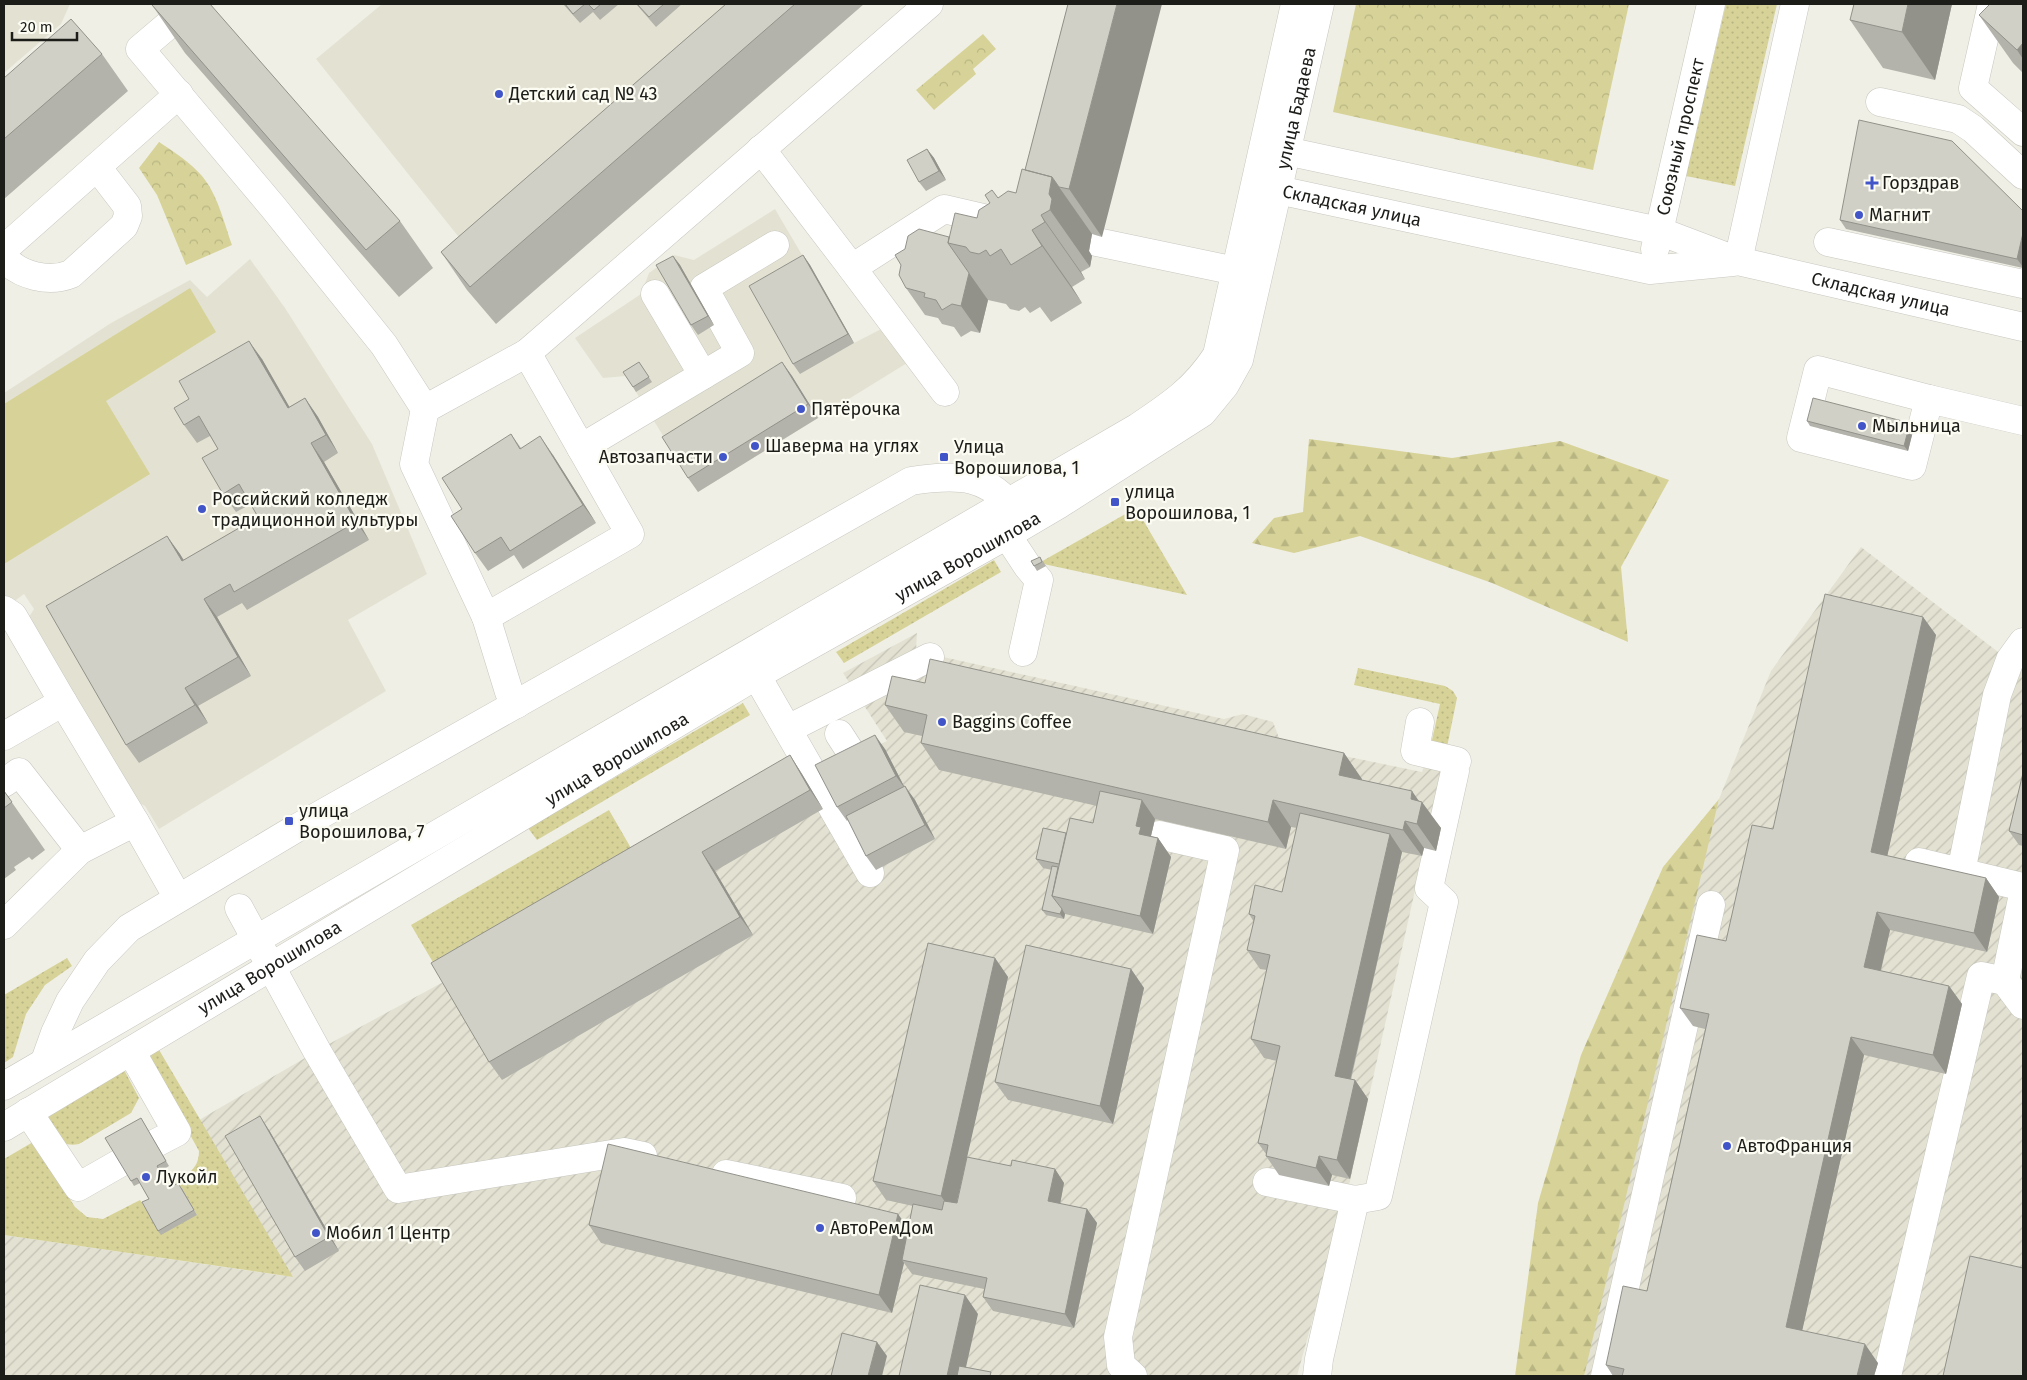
<svg xmlns="http://www.w3.org/2000/svg" width="2027" height="1380" viewBox="0 0 2027 1380" font-family="'Fira Sans',sans-serif">
  <defs>
    <pattern id="industrial-furrows" width="10" height="10" patternUnits="userSpaceOnUse" patternTransform="scale(1.25)"><rect width="10" height="10" fill="#e3e2d2"/><path d="M-1 1l2-2M0 10L10 0M9 11l2-2" fill="none" stroke="#c2c1b4"/></pattern>
    <pattern id="grass-dots" width="8" height="8" patternUnits="userSpaceOnUse" patternTransform="scale(1.25)"><rect width="8" height="8" fill="#d7d398"/><path d="M2 2h.1M6 6h.1" fill="none" stroke="#b8b582" stroke-width="1.8" stroke-linecap="round"/></pattern>
    <pattern id="forest-firs" width="22" height="20" patternUnits="userSpaceOnUse" patternTransform="scale(1.25)"><rect width="22" height="20" fill="#d7d398"/><path d="M5 1l3.5 6h-7zM16 11l3.5 6h-7z" fill="#b8b582"/></pattern>
    <pattern id="park-crowns" width="20" height="18" patternUnits="userSpaceOnUse" patternTransform="scale(1.25)"><rect width="20" height="18" fill="#d7d398"/><path d="M2 6a3 3 0 1 1 6 0M12 15a3 3 0 1 1 6 0" fill="none" stroke="#b8b582"/></pattern>
  </defs>
  <rect width="100%" height="100%" fill="#efefe6"/>
  <path fill="#e3e2d2" d="M4,4H70L61,24L4,73Z
    M382,4H757L466,246L316,59Z
    M775,209L854,343L889,325L912,360L698,492L626,376L603,378L575,338L641,294L649,273L674,255L694,260Z
    M250,259L285,308L372,444L427,574L348,620L386,691L159,829L145,806L130,798L29,617L34,609L24,594L16,600L4,599V393L111,323L190,280L207,297Z"/>
  <path fill="url(#industrial-furrows)" d="M1861,547L2023,671V1376H1574L1719,799L1771,671Z
    M917,633L916,651L1224,719L1243,714L1273,722L1281,743L1422,772L1430,749L1446,752L1346,1199L1297,1376H4V1235L292,1277L199,1120L329,1044L887,741L843,673Z"/>
  <path fill="url(#grass-dots)" d="M1726,4H1777L1735,186L1686,176Z
    M1136,508L1187,595L1039,563Z
    M994,560L1001,572L844,663L836,652Z
    M1358,668L1445,686L1453,691L1457,698L1446,752L1430,749L1440,704L1354,685Z
    M743,703L750,715L537,840L528,828Z
    M609,810L639,862L444,981L411,925Z
    M67,958L72,966L45,985L26,1014L13,1057L4,1063V995Z
    M155,1043L293,1277L4,1235V1159L33,1142L75,1207L87,1217L103,1219L140,1200L145,1207L197,1215L182,1188L173,1193L168,1183C184,1175 199,1172 199,1151L147,1057Z
    M122,1066L139,1098L131,1113L79,1144C59,1148 55,1134 46,1119L47,1111Z"/>
  <path fill="url(#forest-firs)" d="M1309,439L1452,458L1560,441L1669,480L1621,567L1628,642L1492,583L1360,536L1294,553L1252,543L1274,518L1303,512Z
    M1719,799L1584,1376H1515L1538,1203L1581,1055L1663,867Z"/>
  <path fill="url(#park-crowns)" d="M1356,4H1629L1593,170L1333,112Z
    M983,34L996,49L973,69L976,74L934,110L916,90Z
    M159,142C174,152 190,162 202,176C218,195 224,223 232,245L186,265L157,195L139,168Z"/>
  <path fill="#d7d398" d="M190,288L216,332L106,401L150,474L4,564V404Z"/>
  <g fill="none" stroke-linecap="round" stroke-linejoin="round">
    <g stroke="#c8c7bf" stroke-width="29">
      <g id="minor">
        <path d="M193,4L140,49L273,207L384,345L425,409L414,464L486,617L509,692L517,704"/>
        <path d="M1992,4L1973,88L2023,132"/>
        <path d="M1880,102L1958,119L1973,129L2023,175"/>
        <path d="M761,149L852,268"/>
        <path id="s1" d="M1271,162L1286,151L1659,231L1738,261L2023,327"/>
        <path id="s2" d="M1265,177L1278,190L1650,270L1733,262"/>
        <path d="M1092,241L1236,271"/>
        <path d="M1828,242L2023,284"/>
        <path d="M4,249L179,94"/>
        <path id="s3" d="M1655,249L1711,4"/>
        <path d="M4,258C20,276 49,283 71,274L124,226L128,216L127,206L97,167"/>
        <path d="M1738,261L1795,4"/>
        <path d="M655,294L703,375"/>
        <path d="M1818,370L1929,399L1912,466L1801,438Z"/>
        <path d="M945,392L852,268L944,209L1013,225"/>
        <path d="M1929,399L2023,421"/>
        <path d="M425,409L527,353L929,4"/>
        <path d="M581,448L740,353L704,288L775,245"/>
        <path d="M997,520L1028,567L1039,580L1023,652"/>
        <path d="M4,610L13,616L63,702L135,822L178,898"/>
        <path d="M486,617L630,534L527,353"/>
        <path d="M747,659L870,873"/>
        <path d="M1420,722L1415,751L1457,761"/>
        <path d="M788,729L930,657"/>
        <path d="M839,734L850,751"/>
        <path d="M4,736L63,702"/>
        <path d="M4,783L19,772L80,850L135,822"/>
        <path d="M1919,862L2023,887"/>
        <path d="M1961,872L1997,695L2010,660L2023,642"/>
        <path d="M2023,894L2005,981L2023,1005"/>
        <path d="M239,908L317,1051L398,1189L624,1152L643,1156"/>
        <path d="M4,925L80,850"/>
        <path d="M131,1051L177,1132L156,1143"/>
        <path d="M45,1061L55,1033L70,1001L97,961L129,928L295,829L911,481C957,474 992,473 1018,517"/>
        <path d="M4,1086L1138,427C1171,405 1195,389 1217,355L1295,4"/>
        <path d="M28,1112L78,1187L120,1163"/>
        <path id="s4" d="M4,1127L757,675L1007,535L1058,505L1202,413L1225,385L1239,360L1320,4"/>
        <path d="M726,1174L842,1198"/>
        <path d="M1267,1182L1355,1200L1378,1196L1444,902L1429,888L1455,771"/>
        <path d="M1133,1376L1121,1365L1118,1337L1225,850L1159,835"/>
        <path d="M1317,1376L1319,1359L1355,1200"/>
        <path d="M1605,1376L1711,905"/>
        <path d="M1887,1376L1981,976L2005,981"/>
      </g>
    </g>
    <use href="#minor" stroke="#fff" stroke-width="28"/>
  </g>
  <path fill="#b3b3ab" d="M563,4H619L600,20L593,12L580,23Z
    M636,4H682L656,27Z
    M726,4H864L496,324L467,290L441,252Z
    M1068,4L1102,237L1092,234L1089,251L1092,256L1090,267L1081,272L1085,279L1072,287L1082,303L1051,322L1040,307L1030,313L1025,307L1019,311L1010,309L1006,304L988,300L980,333L971,331L961,337L954,327L942,324L938,318L925,315L906,288L949,237L977,218L998,198L1016,193L1025,170Z
    M1952,4L1935,80L1883,68L1850,20Z
    M2023,4V73L2013,63L1979,15Z
    M152,5L400,221L433,268L399,297L185,53Z
    M102,54L128,91L4,199V78Z
    M927,149L934,158L946,180L926,191L919,182Z
    M2023,211V268L1846,229L1840,220Z
    M803,255L810,265L854,343L800,374L793,364Z
    M673,256L680,265L714,325L698,335L691,325Z
    M262,359L289,407L305,398L318,417L338,453L324,462L369,540L247,610L242,603L217,617L251,676L198,706L208,723L139,763L126,745L167,536L184,560L258,517L251,504L236,512L223,494L218,449L210,436L197,443L184,425Z
    M639,362L652,382L636,392L633,387Z
    M782,362L792,376L818,418L698,492L688,478Z
    M1807,421L1910,423L1914,427L1908,451L1810,426Z
    M511,434L521,448L553,455L596,523L523,569L514,555L488,571L475,553L462,509Z
    M1040,557L1046,566L1037,571L1034,566Z
    M1923,617L1936,635L1887,856L1986,878L1999,897L1987,952L1890,930L1881,971L1949,986L1962,1004L1946,1074L1864,1055L1802,1330L1878,1363L1874,1376H1613L1606,1365L1647,1291L1705,1029L1693,1026L1680,1008L1726,941L1773,829Z
    M925,683L1344,753L1362,780L1419,801L1441,828L1436,851L1424,848L1422,856L1402,852L1351,1080H1355L1368,1099L1350,1179L1332,1175L1329,1186L1279,1175L1266,1156V1154L1258,1143L1277,1061L1264,1058L1251,1039L1267,970L1260,969L1247,950L1254,922L1249,914L1282,892L1297,828L1291,827L1286,849L1155,819L1151,836L1158,838L1171,857L1153,934L1065,914L1064,919L1046,915L1042,910L1052,870L1043,868L1036,859L1066,833L1093,823L1097,806L939,770L921,743L922,736L904,732L885,705Z
    M885,749L904,787L915,800L935,839L876,870L866,856L848,820L847,821L837,807Z
    M790,755L802,774L823,809L715,871L753,935L502,1080L489,1062Z
    M2023,773V846L2019,845L2009,831Z
    M4,791L45,850L32,860L29,857L14,867L16,870L4,879Z
    M995,958L1008,977L956,1203L1011,1166L1055,1169L1064,1183L1060,1204L1087,1209L1097,1223L1074,1328L993,1311L983,1297L984,1289L912,1274L904,1263L892,1313L601,1243L589,1225L908,1229L913,1206L886,1200L873,1181Z
    M1131,969L1144,988L1113,1124L1008,1100L995,1082Z
    M141,1118L169,1166L161,1171L170,1188H182L197,1215L161,1235L158,1231L149,1199L140,1183L134,1186L131,1181Z
    M269,1130L339,1251L305,1271L295,1257Z"/>
  <path fill="#92928b" d="M1117,4H1162L1102,237L1069,189Z
    M1908,4H1952L1935,80L1902,32Z
    M2023,43V59L2017,50Z
    M927,149L934,158L946,180L939,171Z
    M1052,177L1092,234L1089,251L1092,256L1090,267L1050,210L1049,194Z
    M1041,215L1081,272L1085,279L1045,222Z
    M1032,230L1072,287L1082,303L1042,246Z
    M2023,233V267L2017,259Z
    M803,255L810,265L854,343L848,334Z
    M673,256L680,265L714,325L708,316Z
    M969,273L988,300L980,333L961,306Z
    M249,341L262,359L301,427L288,408Z
    M782,362L792,376L818,418L808,404Z
    M305,398L318,417L338,453L326,435Z
    M1910,423L1914,427L1908,451L1904,446Z
    M540,436L553,455L596,523L583,505Z
    M311,443L324,462L369,540L356,522Z
    M167,536L180,554L195,580L182,561Z
    M204,599L217,617L251,676L238,657Z
    M1923,617L1936,635L1884,871L1871,852Z
    M185,688L198,706L208,723L195,705Z
    M875,735L885,749L906,790L896,776Z
    M1344,753L1362,779L1357,801L1339,775Z
    M790,755L802,774L823,809L810,790Z
    M905,786L915,800L935,839L925,825Z
    M1412,791L1421,804L1422,802L1441,828L1436,851L1417,824L1411,799Z
    M1142,800L1155,819L1150,840L1139,834L1136,826Z
    M1273,800L1291,827L1286,849L1268,822Z
    M1405,821L1424,848L1422,856L1403,830Z
    M1390,834L1402,852L1347,1094L1335,1076Z
    M1158,838L1171,857L1153,934L1140,916Z
    M702,852L715,871L753,935L740,917Z
    M1986,878L1999,897L1987,952L1974,933Z
    M1062,909L1065,914L1064,919L1060,914Z
    M1877,912L1890,930L1877,986L1864,967Z
    M995,958L1008,977L954,1215L941,1196Z
    M1131,969L1144,988L1113,1124L1100,1106Z
    M1949,986L1962,1004L1946,1074L1933,1055Z
    M1851,1037L1864,1055L1799,1345L1786,1327Z
    M1355,1080L1368,1099L1350,1179L1337,1160Z
    M260,1116L269,1130L339,1251L329,1237Z
    M1319,1156L1332,1175L1329,1186L1316,1168Z
    M1055,1169L1064,1183L1058,1215L1048,1201Z
    M1087,1209L1097,1223L1074,1328L1065,1314Z
    M898,1214L911,1232L902,1260L904,1263L892,1313L879,1295Z
    M965,1295L978,1314L964,1376H947Z
    M877,1342L887,1356L882,1376H868Z
    M1865,1344L1878,1363L1874,1376H1857Z"/>
  <path fill="#d0d0c7" stroke="#92928b" d="M154,4H210L400,221L366,250L152,5Z
    M565,4H585L573,14Z
    M588,4H601L594,10Z
    M637,4H664L649,17Z
    M726,4H795L470,287L441,252Z
    M1068,4H1117L1069,189L1059,187L1052,177L1025,170Z
    M1854,4H1908L1902,32L1850,20Z
    M1990,4H2023V43L2017,50L1979,15Z
    M71,19L102,54L4,139V78Z
    M1859,120L1952,141L2023,211V233L2017,259L1840,220Z
    M927,149L939,171L919,182L907,160Z
    M1022,169L1052,177L1049,194L1052,199L1050,210L1041,215L1045,222L1032,230L1042,246L1011,265L1001,249L990,256L986,250L979,254L970,252L966,247L948,243L955,213L977,218L979,210L990,203L985,195L992,190L998,198L1008,191L1016,193Z
    M919,229L949,237L948,243L969,273L961,306L952,304L942,310L936,300L924,297L925,293L906,288L899,275L901,265L895,255L905,249L908,236Z
    M803,255L848,334L793,364L749,286Z
    M673,256L708,316L691,325L656,265Z
    M249,341L288,408L305,398L326,435L311,443L356,522L234,592L230,584L204,599L238,657L185,688L195,705L126,745L46,606L167,536L182,561L258,517L239,484L223,494L202,458L218,449L199,416L184,425L174,408L189,399L179,381Z
    M639,362L649,377L633,387L623,372Z
    M782,362L808,404L688,478L662,437Z
    M1813,398L1910,423L1904,446L1807,421Z
    M511,434L520,449L540,436L583,505L510,551L501,537L475,553L451,516L462,509L442,478Z
    M1040,557L1042,562L1034,566L1031,561Z
    M1825,594L1923,617L1871,852L1986,878L1974,933L1877,912L1864,967L1949,986L1933,1055L1851,1037L1786,1327L1865,1344L1857,1376H1622L1624,1369L1606,1365L1623,1286L1647,1291L1709,1014L1680,1008L1697,935L1726,941L1752,825L1773,829Z
    M930,659L1344,753L1339,775L1412,791L1411,799L1422,802L1417,824L1405,821L1403,830L1273,800L1268,822L921,743L927,715L885,705L892,676L925,683Z
    M875,735L896,776L837,807L815,765Z
    M790,755L810,790L702,852L740,917L489,1062L431,963Z
    M2023,773V835L2009,831Z
    M905,786L925,825L866,856L846,816Z
    M4,791L12,802L4,808Z
    M1100,791L1142,800L1136,826L1141,827L1139,834L1158,838L1140,916L1052,896L1070,818L1093,823Z
    M1300,813L1390,834L1335,1076L1355,1080L1337,1160L1319,1156L1316,1168L1266,1156L1268,1145L1258,1143L1280,1046L1251,1039L1270,955L1247,950L1255,916L1249,914L1255,885L1282,892Z
    M1043,828L1066,833L1059,864L1036,859Z
    M1052,866L1058,867L1052,896L1062,909L1060,914L1042,910Z
    M928,943L995,958L941,1196L873,1181Z
    M1026,945L1131,969L1100,1106L995,1082Z
    M260,1116L329,1237L295,1257L225,1136Z
    M141,1118L166,1161L157,1166L170,1188L178,1183L194,1210L158,1231L142,1202L149,1199L137,1178L131,1181L105,1138Z
    M608,1144L898,1214L879,1295L589,1225Z
    M967,1157L1011,1166L1012,1160L1055,1169L1048,1201L1087,1209L1065,1314L983,1297L987,1278L902,1260L913,1204L942,1210L944,1201L957,1203Z
    M1970,1256L2023,1268V1376H1943Z
    M920,1285L965,1295L947,1376H899Z
    M842,1333L877,1342L868,1376H831Z
    M959,1366L991,1372L990,1376H957Z"/>
  <g fill="#4154c8" stroke="#fcfcf3" stroke-width="2">
    <circle cx="499" cy="94" r="5"/>
    <path d="M1869.5 175.5h5v5h5v5h-5v5h-5v-5h-5v-5h5z"/>
    <circle cx="1859" cy="215" r="5"/>
    <circle cx="801" cy="409" r="5"/>
    <circle cx="1862" cy="426" r="5"/>
    <circle cx="755" cy="446" r="5"/>
    <circle cx="723" cy="457" r="5"/>
    <rect x="939" y="452" width="10" height="10" rx="2.5"/>
    <rect x="1110" y="497" width="10" height="10" rx="2.5"/>
    <circle cx="202" cy="509" r="5"/>
    <circle cx="942" cy="722" r="5"/>
    <rect x="284" y="816" width="10" height="10" rx="2.5"/>
    <circle cx="1727" cy="1146" r="5"/>
    <circle cx="146" cy="1177" r="5"/>
    <circle cx="820" cy="1228" r="5"/>
    <circle cx="316" cy="1233" r="5"/>
  </g>
  <g text-anchor="middle" dominant-baseline="central" stroke-width="4.5" stroke-linejoin="round" paint-order="stroke">
    <g font-size="18" fill="#1c1c19" stroke="#fcfcf3" text-anchor="start">
      <text x="509" y="94">Детский сад № 43</text>
      <text x="1882" y="183">Горздрав</text>
      <text x="1869" y="215">Магнит</text>
      <text x="811" y="409">Пятёрочка</text>
      <text x="1872" y="426">Мыльница</text>
      <text x="765" y="446">Шаверма на углях</text>
      <text x="954" y="447">Улица<tspan x="954" dy="21">Ворошилова, 1</tspan></text>
      <text x="713" y="457" text-anchor="end">Автозапчасти</text>
      <text x="1125" y="492">улица<tspan x="1125" dy="21">Ворошилова, 1</tspan></text>
      <text x="212" y="499">Российский колледж<tspan x="212" dy="21">традиционной культуры</tspan></text>
      <text x="952" y="722">Baggins Coffee</text>
      <text x="299" y="811">улица<tspan x="299" dy="21">Ворошилова, 7</tspan></text>
      <text x="1737" y="1146">АвтоФранция</text>
      <text x="156" y="1177">Лукойл</text>
      <text x="830" y="1228">АвтоРемДом</text>
      <text x="326" y="1233">Мобил 1 Центр</text>
    </g>
    <g font-size="18" fill="#1c1c19" stroke="#fcfcf3">
      <text stroke="none"><textPath href="#s4" startOffset="1718">улица Бадаева</textPath></text>
      <text stroke="none"><textPath href="#s3" startOffset="115">Союзный проспект</textPath></text>
      <text stroke="none"><textPath href="#s2" startOffset="94">Складская улица</textPath></text>
      <text stroke="none"><textPath href="#s1" startOffset="631">Складская улица</textPath></text>
      <text stroke="none"><textPath href="#s4" startOffset="1120">улица Ворошилова</textPath></text>
      <text stroke="none"><textPath href="#s4" startOffset="715">улица Ворошилова</textPath></text>
      <text stroke="none"><textPath href="#s4" startOffset="310">улица Ворошилова</textPath></text>
    </g>
  </g>
  <rect width="2027" height="1380" fill="none" stroke="#1c1c19" stroke-width="10"/>
  <path d="M12 32v8h65v-8" fill="none" stroke="#1c1c19" stroke-width="2.5"/>
  <text x="20" y="32" font-size="15" fill="#1c1c19" stroke="#fcfcf3" stroke-width="4" paint-order="stroke">20 m</text>
</svg>
